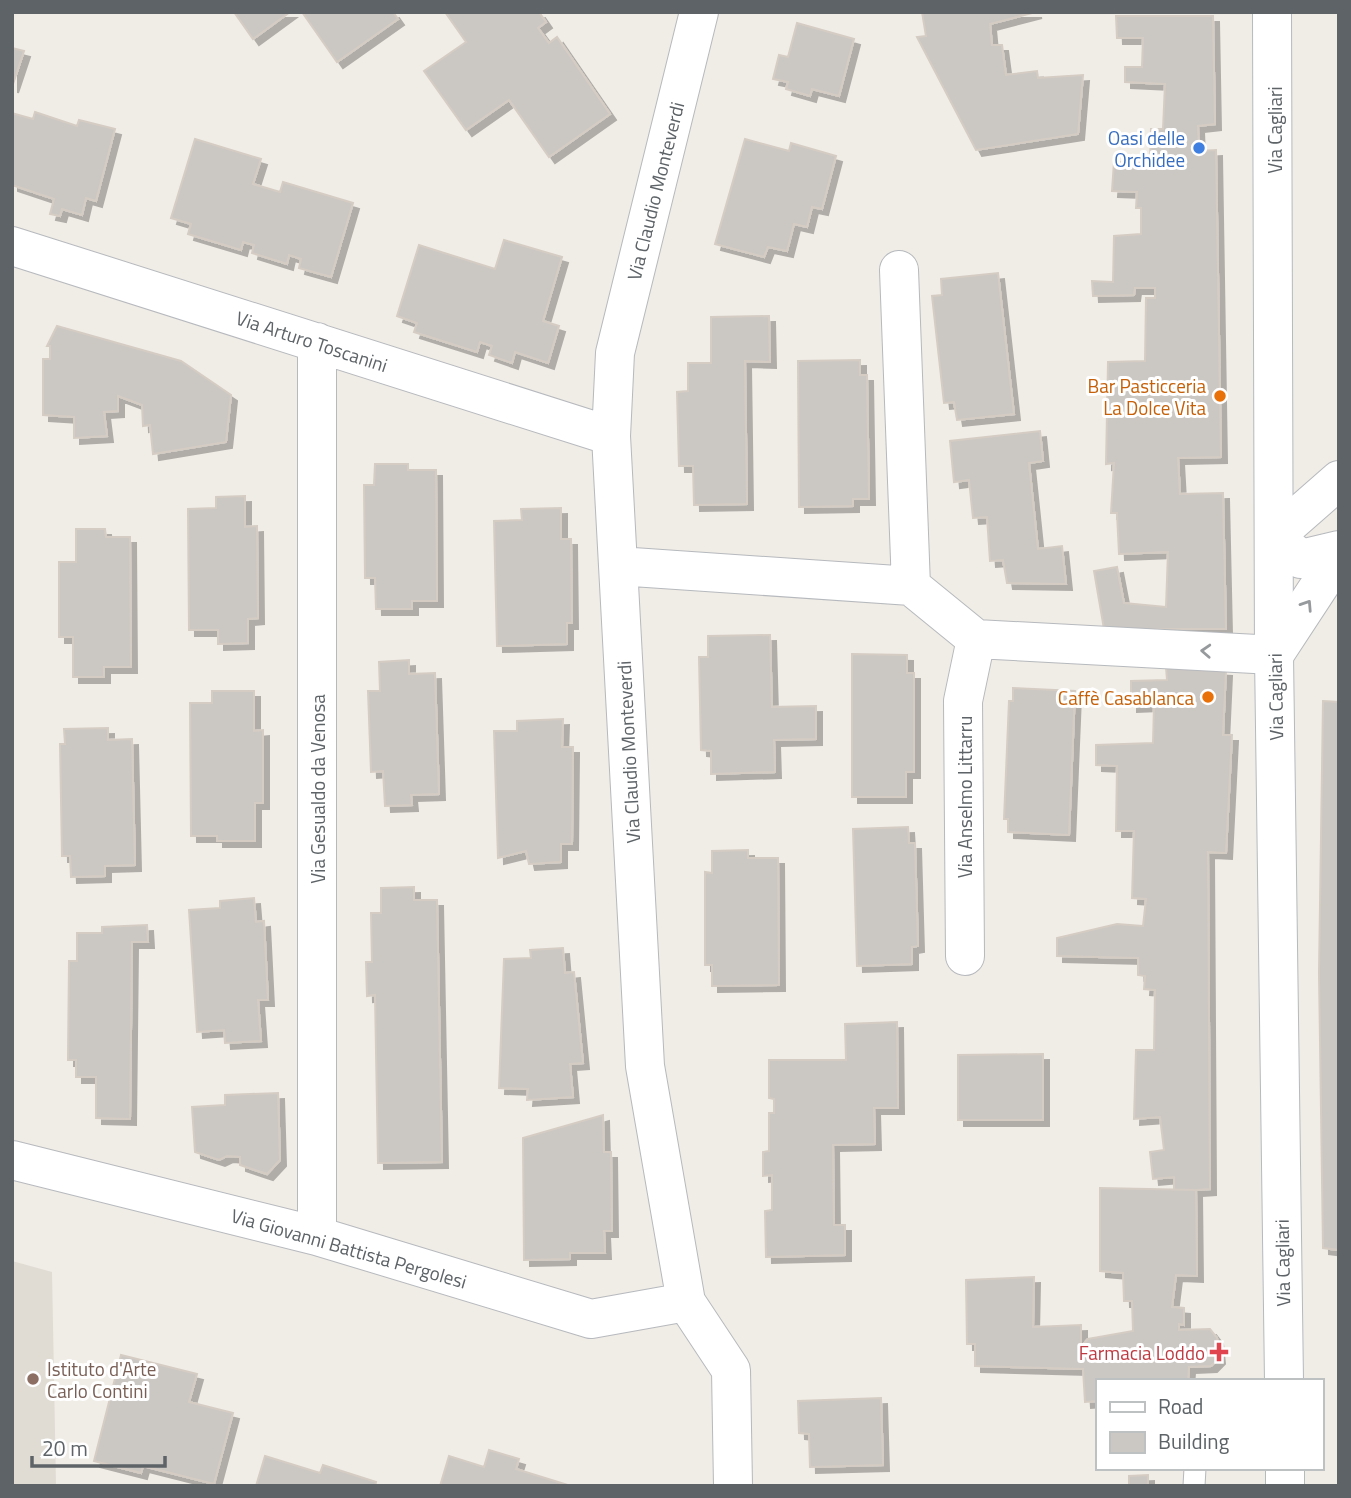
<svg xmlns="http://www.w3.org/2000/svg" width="1351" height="1498" viewBox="0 0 1351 1498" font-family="'Titillium Web',sans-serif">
  <defs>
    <filter id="shadow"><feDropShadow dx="6" dy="6" stdDeviation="0" flood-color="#0004"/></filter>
  </defs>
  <rect width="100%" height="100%" fill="#f0ece6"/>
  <path fill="#e0dcd4" d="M12,1261L52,1272L56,1486H12Z"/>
  <path fill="#cbc7c3" stroke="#d5cdc4" stroke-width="2" filter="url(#shadow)" d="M234,12H290L253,39Z
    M302,12H393L398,19L337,62Z
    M445,12H539L546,22L538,28L549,43L557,37L610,114L549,157L509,100L466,130L424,71L466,42Z
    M922,12H1036L990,24L992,45H1002L1006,75L1037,71L1038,78L1083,75L1078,134L976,150L917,37L926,36Z
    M1116,16H1213L1215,124L1198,126L1199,151L1216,150L1221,457L1178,458L1180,494L1223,493L1226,629H1104L1094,571L1117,567L1124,603L1166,607L1168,552L1119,554L1117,513H1111L1114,463L1106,464L1108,362L1145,361L1146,298H1155V288H1135L1134,295L1093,296L1092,281L1113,282L1114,236L1141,234V208H1136L1137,192L1112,191L1114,162L1150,163L1151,129H1163L1165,84L1125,82V67H1142L1143,38H1117Z
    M797,23L854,39L839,96L812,89L810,96L786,89L788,82L773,79L779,55L788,57Z
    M12,48L24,51L12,87Z
    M35,112L77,126L79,120L115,129L96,201L86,198L82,215L62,209L60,216L50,214L54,199L12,185V113L33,119Z
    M195,139L261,159L253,184L280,192L283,182L353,203L331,277L299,268L301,259L289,255L287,264L252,253L254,245L243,242L241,250L188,234L191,224L171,218Z
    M745,139L789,151L791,143L836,156L822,209L812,207L807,227L794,224L787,251L768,247L764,257L715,244Z
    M504,240L562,257L543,321L559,326L548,363L515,352L512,363L489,355L492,346L480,342L477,352L414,332L417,323L397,316L419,245L495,269Z
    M998,273L1014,414L957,420L954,402L944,403L932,296L942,295L941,279Z
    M769,316L770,362L745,361L747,504L694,505L693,466H679L677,392L688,391V363H711V317Z
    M57,326L181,361L231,395L226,442L153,454L150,425L143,426L142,405L118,396V411L104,412L107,436L74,438V417L43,415V359H50V346H47Z
    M860,360V375H867L869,499H853V506L799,507L798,361Z
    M1040,431L1043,461L1029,463L1038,549L1062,546L1066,584L1007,583L1003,560L990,561L987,517L973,518L969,480L954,482L950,441Z
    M375,464H408V470H436L437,601H412V609H376L375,578H365L364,485H374Z
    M245,496V527L257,526L258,618L248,619V643L218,644V630H189L188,509L216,508V497Z
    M561,508V539H571L572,623H567V644L497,646L494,521L522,520L521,509Z
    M76,529H105L106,537H130L131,667H104V677H73V637H59V562H76Z
    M770,635L772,707L816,706V739L774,740L775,772L711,774V751L701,750L699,657H708V636Z
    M852,654L907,655V673H914V772H906V797H852Z
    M409,660V674L435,673L439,794L411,795L412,805L385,806L383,771L371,772L368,691H380L379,662Z
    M1166,667L1226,670L1223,735H1232L1226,853L1208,852L1210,1189L1196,1190H1174V1177L1153,1179L1150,1152L1164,1150L1160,1117L1134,1119L1136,1050H1154L1155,990L1144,989L1145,976L1138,975V958L1057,956V938L1117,924L1143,926L1146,899L1132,898L1134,831H1116L1117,766L1096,765V745L1153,743L1154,705L1131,706V681L1167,680Z
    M1013,688L1075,691L1069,835L1008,832V819H1004L1009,701H1013Z
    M212,691H254V731L263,730V803H255V841H217V836H191L190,703H212Z
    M1323,701L1339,702V1250L1323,1248L1319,973Z
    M563,719L562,747H573L572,844H561V862L529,864L526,851L498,858L494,731H517V721Z
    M108,728V740L132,739L135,865L105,866V876L71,877L70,856H62L60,744H65L64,729Z
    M908,827L909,843H915L918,946L912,947V964L857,966L853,829Z
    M748,850V858H778L779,985L712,986V965H705V872L712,873V851Z
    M414,887V900H437L442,1162L378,1163L375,995L367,996L366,962H372L371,913H381V888Z
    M254,898L256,922L264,921L268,1000H258L261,1041L225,1043L224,1030L197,1032L189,910L220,908V901Z
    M147,925L148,942H132L130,1119L96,1118V1077H76V1060H68L69,961H77V933H102V927Z
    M563,948L565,973L574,972L583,1063L570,1064L573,1097L527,1100L528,1089L499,1088L504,959L531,958L530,950Z
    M897,1022L898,1108H874L875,1144L833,1145L834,1225H845V1255L766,1257L765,1211L772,1210V1175L763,1176V1152L769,1151V1113H774V1099L769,1098V1060H846L845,1024Z
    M1043,1054V1120H958V1055Z
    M278,1093L280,1160L267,1174L240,1165V1157L227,1156L219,1160L195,1152L192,1107L225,1105V1095Z
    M603,1115L604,1152H611L612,1231H604L605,1253H570V1259L524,1260L523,1138Z
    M1100,1188L1196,1190L1197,1276L1176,1275L1172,1307L1184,1308V1325L1179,1324V1330L1210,1329L1217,1338L1219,1358L1211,1366L1189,1367L1188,1381H1097V1401L1085,1402L1083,1369L975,1366V1344H967L966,1280L1034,1277L1033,1327L1081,1325V1347L1088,1339L1133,1331L1132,1301H1124L1123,1273L1100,1271Z
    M121,1355L197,1374L189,1402L233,1413L214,1484L143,1466L141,1473L94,1461Z
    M881,1398L883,1465L810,1467L809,1434L799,1433L798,1401Z
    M489,1450L519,1459L516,1469L571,1486H440L449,1456L484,1467Z
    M265,1456L320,1473L323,1465L376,1482L375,1486H256Z
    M1148,1475V1486H1129V1476Z"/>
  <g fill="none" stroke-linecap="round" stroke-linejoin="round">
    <g stroke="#b6b9bd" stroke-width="23">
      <path id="lane" d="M1194,1486L1195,1468"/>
    </g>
    <g stroke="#b6b9bd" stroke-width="40">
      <path id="street" d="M699,12L615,353L611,436L645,1066L686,1302L731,1370L733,1486
        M12,246L611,436
        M899,270L911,586
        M317,342V1236
        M1339,480L1274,537L1301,559L1339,550
        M618,566L911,586L976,639L1274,655L1339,556
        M965,956L963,701L976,639
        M12,1160L317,1236L591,1319L686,1302"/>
    </g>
    <g stroke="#b4babe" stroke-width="40">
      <path id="secondary" d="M1272,12L1274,655L1284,1381
        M1285,1468V1486"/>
    </g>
    <use href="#lane" stroke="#fff" stroke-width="21"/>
    <use href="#street" stroke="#fff" stroke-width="38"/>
    <use href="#secondary" stroke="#fff" stroke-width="38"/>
  </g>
  <defs><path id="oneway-chevron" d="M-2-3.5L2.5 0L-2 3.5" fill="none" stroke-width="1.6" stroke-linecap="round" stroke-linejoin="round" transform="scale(1.75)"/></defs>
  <g stroke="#969a9c">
    <use href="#oneway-chevron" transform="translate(1307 605) rotate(-57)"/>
    <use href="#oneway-chevron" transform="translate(1206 651) rotate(-177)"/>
  </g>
  <circle fill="#3f7fe0" stroke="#fff" stroke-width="2.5" cx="1199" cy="148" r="7"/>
  <g fill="#e8710a" stroke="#fff" stroke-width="2.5">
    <circle cx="1220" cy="396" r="7"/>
    <circle cx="1208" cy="697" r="7"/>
  </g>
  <path fill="#e0444e" stroke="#fff" stroke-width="2.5" d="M1215.5 1341.5h7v7h7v7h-7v7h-7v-7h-7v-7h7z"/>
  <circle fill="#8d6e63" stroke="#fff" stroke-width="2.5" cx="33" cy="1379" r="7"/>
  <g text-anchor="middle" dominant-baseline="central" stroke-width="6" stroke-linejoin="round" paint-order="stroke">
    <g font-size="19" fill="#5d6367" stroke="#fff">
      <text transform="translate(1274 130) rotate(-90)">Via Cagliari</text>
      <text transform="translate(655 191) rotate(-76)">Via Claudio Monteverdi</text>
      <text transform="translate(312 341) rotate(18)">Via Arturo Toscanini</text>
      <text transform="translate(1275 697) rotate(-91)">Via Cagliari</text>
      <text transform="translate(628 752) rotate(-93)">Via Claudio Monteverdi</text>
      <text transform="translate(317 789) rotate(-90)">Via Gesualdo da Venosa</text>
      <text transform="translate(964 797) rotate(-90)">Via Anselmo Littarru</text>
      <text transform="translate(349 1248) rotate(16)">Via Giovanni Battista Pergolesi</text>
      <text transform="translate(1282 1263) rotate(-91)">Via Cagliari</text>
    </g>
    <g font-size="19" fill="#366cbe" stroke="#fff" text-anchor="end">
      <text x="1185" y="137">Oasi delle<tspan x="1185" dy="22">Orchidee</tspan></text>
    </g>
    <g font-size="19" fill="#c56008" stroke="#fff" text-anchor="end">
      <text x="1206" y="385">Bar Pasticceria<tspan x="1206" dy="22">La Dolce Vita</tspan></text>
      <text x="1194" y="697">Caffè Casablanca</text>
    </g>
    <g font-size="19" fill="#be3a42" stroke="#fff" text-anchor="end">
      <text x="1205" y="1352">Farmacia Loddo</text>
    </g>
    <g font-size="19" fill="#785e54" stroke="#fff" text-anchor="start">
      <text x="47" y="1368">Istituto d'Arte<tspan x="47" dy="22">Carlo Contini</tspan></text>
    </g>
  </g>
  <rect width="1351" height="1498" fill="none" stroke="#5d6367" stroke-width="28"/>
  <rect x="1096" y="1379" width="228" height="91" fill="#ffffff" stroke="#bec1c2" stroke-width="2"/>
  <rect x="1110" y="1402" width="35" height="10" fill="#ffffff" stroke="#bec1c2" stroke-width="2"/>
  <text x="1158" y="1414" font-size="21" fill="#5d6367">Road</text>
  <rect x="1110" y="1432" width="35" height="21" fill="#cbc7c3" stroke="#bec1c2" stroke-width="2"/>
  <text x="1158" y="1449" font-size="21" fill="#5d6367">Building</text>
  <path d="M32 1456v10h133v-10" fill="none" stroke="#5d6367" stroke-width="3.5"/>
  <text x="42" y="1456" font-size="21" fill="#5d6367" stroke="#ffffff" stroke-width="5" paint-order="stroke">20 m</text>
</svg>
